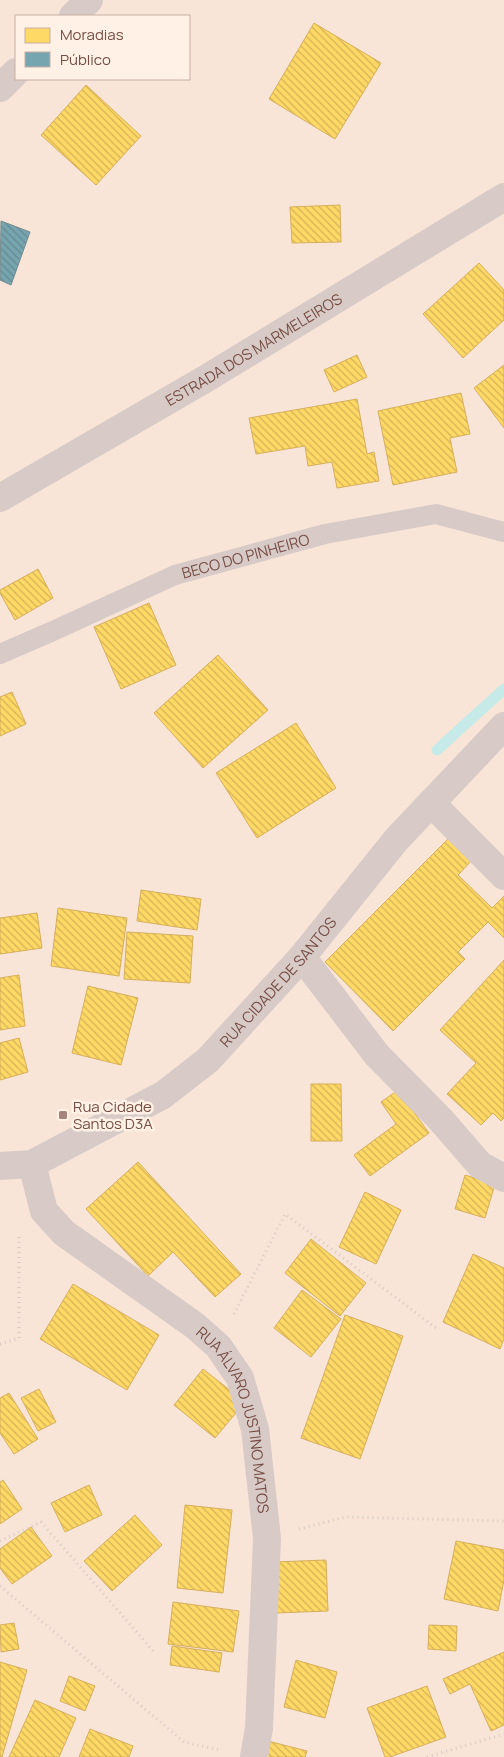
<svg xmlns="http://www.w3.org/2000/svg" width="504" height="1757" viewBox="0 0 504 1757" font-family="Manrope,sans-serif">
  <defs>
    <pattern id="homes-back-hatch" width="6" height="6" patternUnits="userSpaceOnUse" patternTransform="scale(1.25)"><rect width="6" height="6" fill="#ffd966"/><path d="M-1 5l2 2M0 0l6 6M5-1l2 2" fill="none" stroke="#d3b256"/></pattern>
    <pattern id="public-back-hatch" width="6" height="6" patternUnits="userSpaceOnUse" patternTransform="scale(1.25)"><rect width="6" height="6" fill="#76a5af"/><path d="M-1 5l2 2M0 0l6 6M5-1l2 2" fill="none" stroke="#658990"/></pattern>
  </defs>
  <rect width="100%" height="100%" fill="#f6ede5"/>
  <path fill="#f8e5d8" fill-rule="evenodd" d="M0,0H504V1757H0ZM16,16H189V79H16Z"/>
  <path fill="url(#homes-back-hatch)" stroke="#d6af5c" d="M314,23L381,63L335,139L269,99Z
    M86,85L141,136L96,185L41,135Z
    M340,205L341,242L292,243L290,207Z
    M479,263L504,290V320L463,358L423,314Z
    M357,355L367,377L334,392L324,370Z
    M504,365V428L474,388Z
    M461,393L470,434L450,438L457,472L393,485L378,411Z
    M357,399L367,454L374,452L379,481L337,488L332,462L308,466L305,446L256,454L249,418Z
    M38,569L53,598L15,620L0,593V590Z
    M149,603L176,665L121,689L94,627Z
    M218,655L268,710L203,768L154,713Z
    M12,692L26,724L0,736V697Z
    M296,723L336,788L257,838L216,773Z
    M450,837L473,859L458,875L492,908L504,896V938L488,922L458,952L465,959L393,1031L325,962Z
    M141,890L201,899L197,930L137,921Z
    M58,908L127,918L119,976L51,966Z
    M37,913L42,948L0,954V918Z
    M127,932L193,936L190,983L124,979Z
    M504,960V1118L501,1121L493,1113L481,1125L447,1094L476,1063L440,1030Z
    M19,975L25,1026L0,1030V978Z
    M88,986L138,998L121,1065L72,1053Z
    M19,1038L28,1072L0,1080V1043Z
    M311,1084H341L342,1141H311Z
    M398,1090L429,1133L370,1176L354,1155L396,1124L381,1102Z
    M138,1162L241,1274L215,1297L173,1252L148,1276L86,1209Z
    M465,1175L495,1184L485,1218L455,1209Z
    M365,1192L401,1210L376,1264L339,1247Z
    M311,1239L366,1283L340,1316L285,1273Z
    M473,1254L504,1268V1339L500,1349L443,1322Z
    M73,1284L159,1335L127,1390L40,1339Z
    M302,1290L341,1319L311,1357L274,1328Z
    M345,1315L403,1336L360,1459L301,1438Z
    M203,1369L245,1402L215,1438L174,1405Z
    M39,1389L56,1422L38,1431L21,1398Z
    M9,1393L38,1439L14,1454L0,1433V1398Z
    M3,1480L22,1509L0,1524V1482Z
    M89,1485L102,1515L65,1532L51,1503Z
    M185,1505L232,1510L223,1593L177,1588Z
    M135,1515L162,1545L112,1591L84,1561Z
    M31,1527L52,1556L12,1584L0,1568V1549Z
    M456,1541L504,1550V1580L498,1611L444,1599Z
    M326,1560L328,1611L276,1613L274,1562Z
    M173,1602L239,1611L233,1652L168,1644Z
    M14,1623L19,1649L1,1652L0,1625Z
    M429,1625L457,1626L456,1651L428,1649Z
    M172,1646L222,1653L219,1672L170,1665Z
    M504,1652V1725L491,1731L470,1684L450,1694L443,1679Z
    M296,1660L337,1672L325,1718L284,1707Z
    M0,1662L27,1670L2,1757H0Z
    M69,1676L95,1686L85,1711L60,1701Z
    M427,1686L446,1737L390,1757H385L367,1708Z
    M35,1700L76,1718L59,1757H9Z
    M90,1729L133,1746L129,1757H79Z
    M264,1740L307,1751L305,1757H260Z"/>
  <path fill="url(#public-back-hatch)" stroke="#768b8f" d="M1,221L30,232L11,285L0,280Z"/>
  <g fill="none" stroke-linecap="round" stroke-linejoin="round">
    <path stroke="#c5eae7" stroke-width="11" d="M437,750L504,689"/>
    <path stroke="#d8cbc7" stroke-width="3" stroke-dasharray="1 4" stroke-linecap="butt" d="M234,1314L285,1214L436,1328
      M0,1344L19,1338V1236
      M299,1529L346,1517L504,1521
      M0,1541L41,1522L154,1652
      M0,1586L184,1742L221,1750
      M427,1757L504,1734"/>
    <path stroke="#d8cbc7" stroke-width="20" id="s1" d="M0,654L53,631L175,575L325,534L436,514L504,532"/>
    <g stroke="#d8cbc7" stroke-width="28">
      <path d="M73,16L89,0"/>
      <path d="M0,88L16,72"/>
      <path d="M431,803L504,876"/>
      <path d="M302,957L377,1055L441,1120L480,1165L504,1178"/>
      <path id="s2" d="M32,1164L44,1211L64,1233L194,1325L218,1346L240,1378L255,1429L267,1538L259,1728L254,1757"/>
      <path id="s3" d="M0,1166L32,1164L163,1095L208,1060L302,957L396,840L504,726"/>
    </g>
    <path stroke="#d8cbc7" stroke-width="28" id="s4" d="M0,498L207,378L504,197"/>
  </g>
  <rect fill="#a3857c" stroke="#fff1e5" stroke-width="2" x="58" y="1110" width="10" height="10" rx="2.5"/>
  <g text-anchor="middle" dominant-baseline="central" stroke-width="5" stroke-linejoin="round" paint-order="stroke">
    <g font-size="15" fill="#764d44" stroke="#fff1e5">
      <text stroke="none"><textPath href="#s4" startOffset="294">ESTRADA DOS MARMELEIROS</textPath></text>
      <text stroke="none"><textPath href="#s1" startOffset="265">BECO DO PINHEIRO</textPath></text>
      <text stroke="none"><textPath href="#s3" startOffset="342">RUA CIDADE DE SANTOS</textPath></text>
      <text stroke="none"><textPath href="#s2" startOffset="345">RUA ÁLVARO JUSTINO MATOS</textPath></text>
    </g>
    <g font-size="15" fill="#764d44" stroke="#fff1e5" text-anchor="start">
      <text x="73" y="1106">Rua Cidade<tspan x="73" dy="17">Santos D3A</tspan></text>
    </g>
  </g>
  <rect x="15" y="15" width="175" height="65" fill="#fff1e5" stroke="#c8afa5"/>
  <rect x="25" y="28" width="25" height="15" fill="#ffd966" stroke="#c8afa5"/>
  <text x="60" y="40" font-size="15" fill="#764d44">Moradias</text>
  <rect x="25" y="52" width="25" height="15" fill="#76a5af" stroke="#c8afa5"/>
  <text x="60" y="65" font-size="15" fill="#764d44">Público</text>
</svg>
